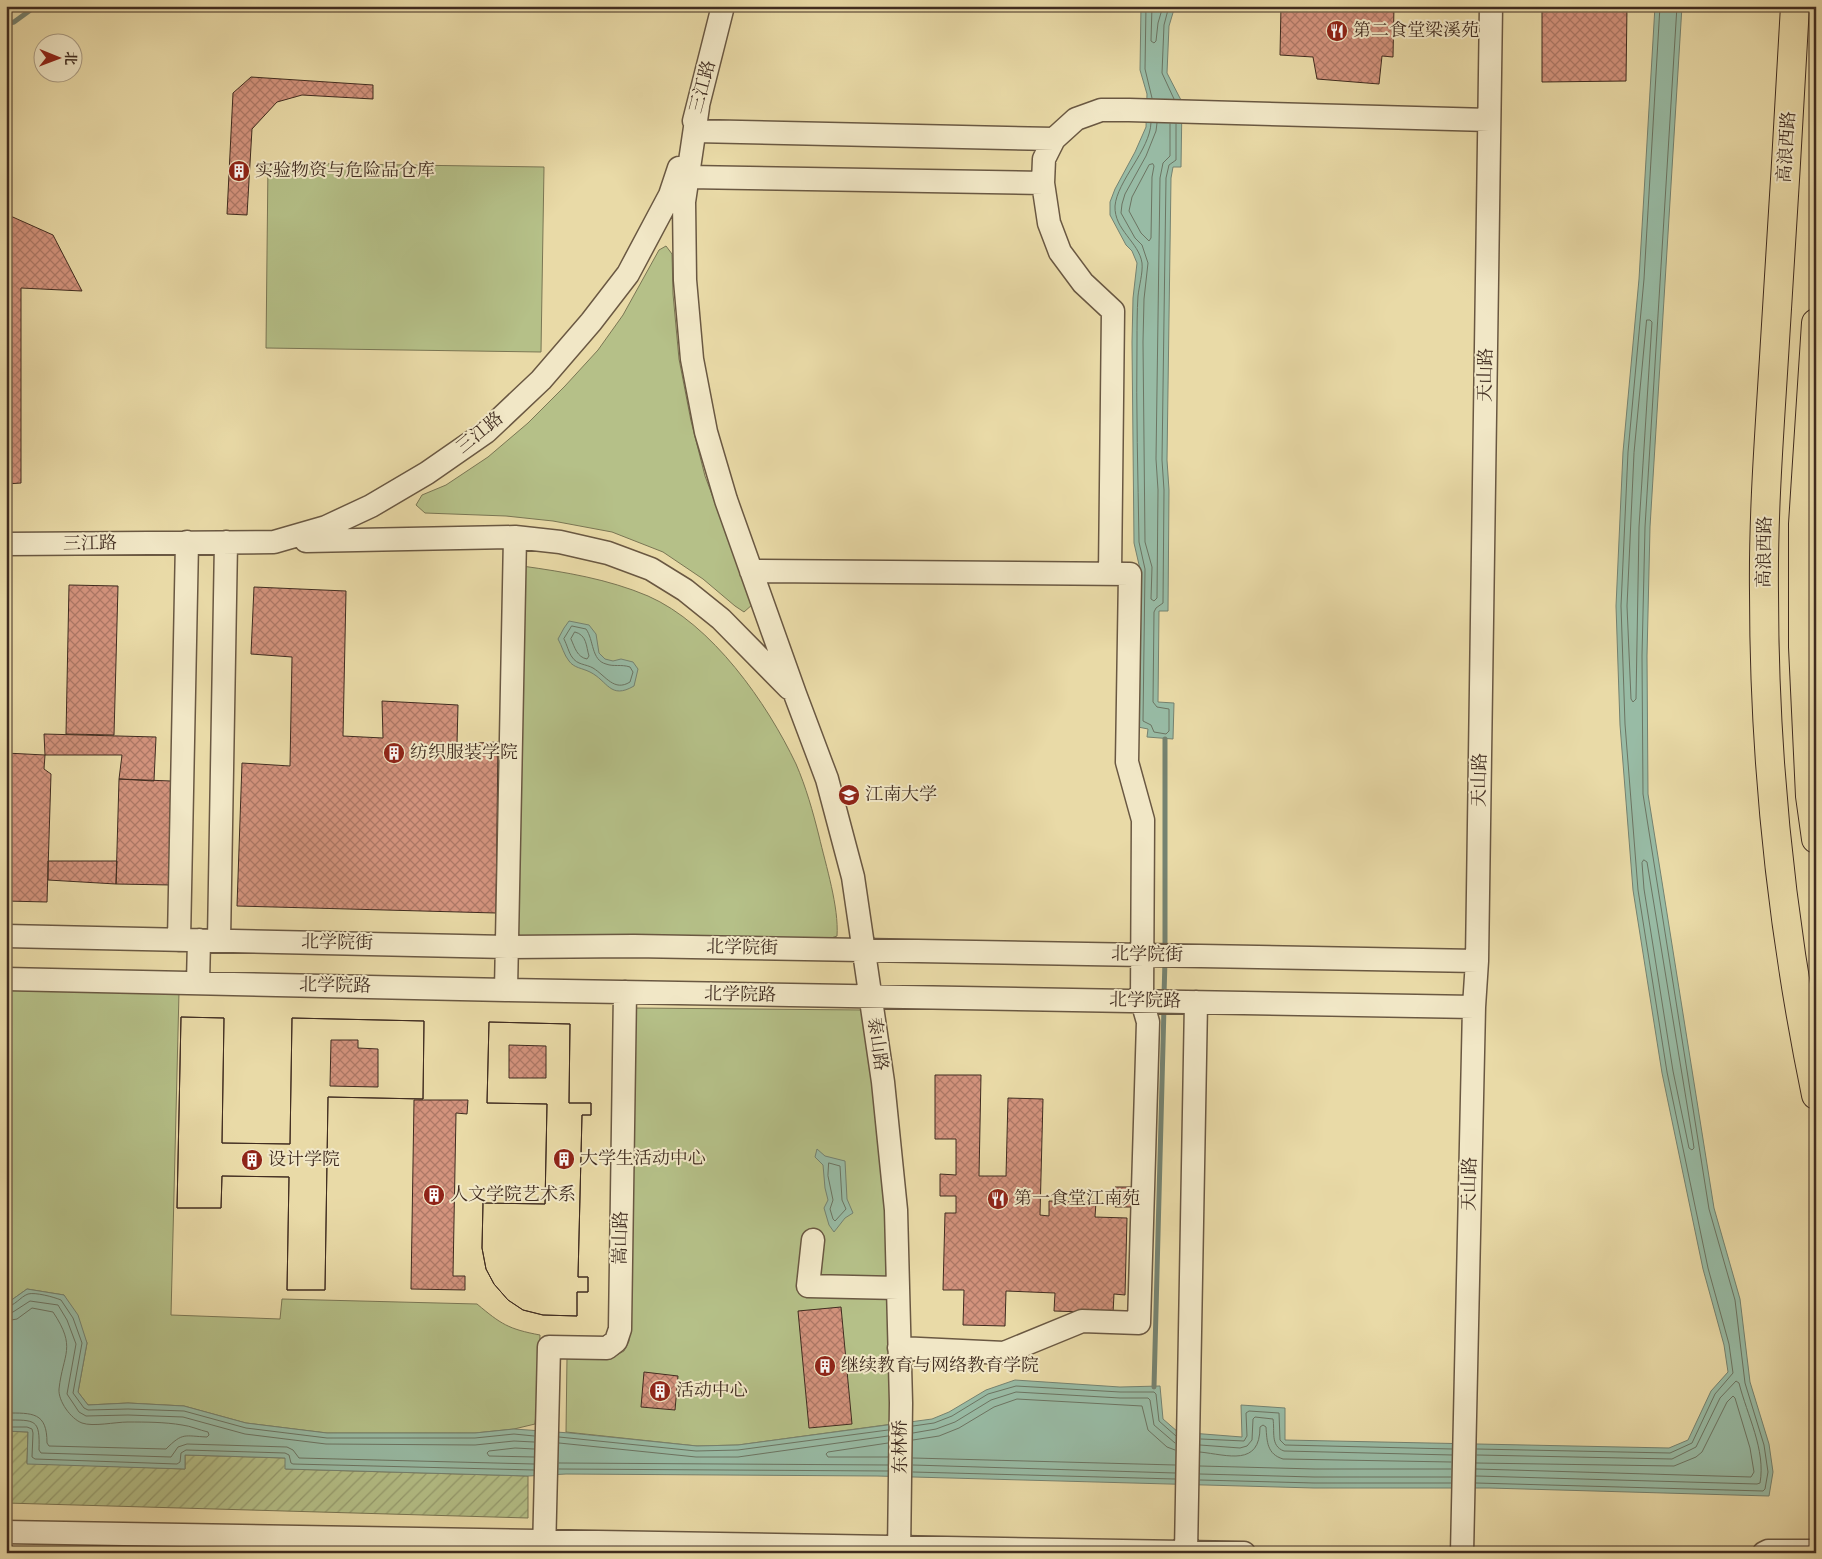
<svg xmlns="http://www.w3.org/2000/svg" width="1822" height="1559" viewBox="0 0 1822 1559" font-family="'IM FELL DW Pica','Noto Serif SC',serif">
  <defs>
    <pattern id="garden-furrows" width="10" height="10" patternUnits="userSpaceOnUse" patternTransform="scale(1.25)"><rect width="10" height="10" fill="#b5c088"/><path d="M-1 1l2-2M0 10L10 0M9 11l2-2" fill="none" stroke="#959c6f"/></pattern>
    <pattern id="building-cross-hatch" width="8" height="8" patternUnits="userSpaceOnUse" patternTransform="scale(1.25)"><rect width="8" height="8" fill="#d3937d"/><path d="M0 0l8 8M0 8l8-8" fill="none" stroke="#ad7866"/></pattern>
  </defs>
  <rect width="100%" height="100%" fill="#e9daa7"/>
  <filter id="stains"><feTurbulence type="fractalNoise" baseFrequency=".004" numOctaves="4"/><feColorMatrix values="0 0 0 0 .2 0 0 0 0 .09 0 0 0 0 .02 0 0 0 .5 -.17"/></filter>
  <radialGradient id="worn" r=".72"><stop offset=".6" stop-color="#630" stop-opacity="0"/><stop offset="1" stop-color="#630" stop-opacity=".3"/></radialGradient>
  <path fill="#b5c088" stroke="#7a7654" d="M268,163L544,167L541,352L266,348Z
    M666,246L672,254L673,294L679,359L691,421L705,476L753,604L744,612L735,606L703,579L663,552L612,532L553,521L506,516L425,513L416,505L422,495L446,485L488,457L528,423L565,386L598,350L623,315L659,250Z
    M522,566C565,572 608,579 648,596C712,624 767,703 796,764C806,787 813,812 819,836C826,866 839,907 837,936L825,940L528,941L518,934L516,920Z
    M6,988L179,992L171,1315L280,1319L282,1299L477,1304C501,1324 508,1329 540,1335L538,1395L535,1424L514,1429L475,1433H327L246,1423L184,1406L128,1403L88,1405L78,1392L87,1343L64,1295L27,1289L6,1304Z
    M633,1008L866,1010L881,1141L900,1423L738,1445L697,1446L566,1432L567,1357L615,1356L624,1351L629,1341Z"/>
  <path fill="url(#garden-furrows)" stroke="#7a7654" d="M6,1431L28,1432L27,1463L185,1469V1455L286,1458V1469L528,1476V1518L6,1503Z"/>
  <path fill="#98bba5" stroke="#758270" d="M1141,6H1175L1169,26L1167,73L1182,102L1181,167H1173L1171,178L1167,460L1169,490L1168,611H1159L1158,702L1174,703L1173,739L1147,737L1148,729L1138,727L1140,569L1134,543L1132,342L1133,298L1137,263L1132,251L1126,245L1110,215V202L1115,189L1135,152L1146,127L1147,94L1140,70Z
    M1655,6H1682L1650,527L1647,656L1648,794L1714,1208L1740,1299L1750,1382L1769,1444L1773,1472L1769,1496L1489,1488H1314L877,1476L566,1474L528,1476L285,1469V1458L185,1455V1469L27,1464L28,1432L6,1431V1304L27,1289L64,1295L78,1315L87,1343L78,1392L88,1405L128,1403L184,1406L246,1423L327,1433H475L514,1429L570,1433L697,1446L738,1445L932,1419L949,1412L986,1390L1015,1380L1120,1387L1160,1386L1163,1419L1178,1432L1242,1437L1241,1405L1285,1408V1440L1669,1448L1688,1440L1711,1391L1728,1372L1724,1345L1703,1269L1662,1073L1633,890L1620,725L1616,606L1623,452L1639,279Z
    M569,621L589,625L596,634L599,653L605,659L613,661L621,659L633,662L638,669L634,686C610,700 608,681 590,672C582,668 574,668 569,661C564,655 562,646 558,639L564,628Z
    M817,1149L825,1156L845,1161L847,1199L853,1213L845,1218L834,1232L829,1225L824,1208L828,1200L825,1188L823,1165L815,1157Z"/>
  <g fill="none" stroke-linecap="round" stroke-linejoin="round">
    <path stroke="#6c7462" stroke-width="1" d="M1146,6L1145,69L1152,98
      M1152,6L1151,41L1154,43L1156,41L1158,23L1163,6
      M1169,6L1164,25L1162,73L1174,99
      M1151,123C1150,150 1117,181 1115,206C1114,230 1139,242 1142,263C1143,273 1139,286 1138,296C1137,311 1137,327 1137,342C1136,409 1138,476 1139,542L1145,569L1143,721L1151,725L1154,732L1166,734L1169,731V709L1157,707L1153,702L1154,612L1156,608L1163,603L1164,490L1162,460L1166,178L1169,165L1176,160V124
      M1157,123L1156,131L1146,156L1125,194L1122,204L1121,213L1135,238L1142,245L1148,263L1144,299L1143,342L1145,542L1152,567L1151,599L1154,601L1157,598L1158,490L1156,459L1160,178L1163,163L1170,156V124
      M1153,164L1154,166L1152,177L1151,238L1149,241L1141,233L1129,211L1132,197L1149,165Z
      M1647,320H1650L1652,322L1639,527L1636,699L1633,702L1631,699L1627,606L1634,453Z
      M572,626L586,629C594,640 591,660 606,664C614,667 621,664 630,667L633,672L630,682C614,692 606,676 593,668C586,664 577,665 572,657C569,653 567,645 564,639Z
      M575,632C587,635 586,646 589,656L587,659C577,657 575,648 571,639Z
      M1644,860L1647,862L1693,1141L1694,1148L1692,1150L1689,1148L1673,1071L1644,889L1642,863Z
      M829,1163L840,1166L842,1200L846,1209L835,1221L833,1219L830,1209L833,1200L828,1176Z
      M6,1307C15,1306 20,1297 28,1294C35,1292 54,1297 61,1300L73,1318L82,1343L73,1393L84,1408L88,1410L128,1409L184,1411L246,1428L327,1438H475L514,1434L534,1436
      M6,1314L13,1312L30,1301L58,1305L67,1320L76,1344L67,1394L79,1412L86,1416L128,1415L183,1417L245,1434L326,1444L475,1445L514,1441L534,1442
      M6,1321L17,1319L32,1308L53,1312C77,1348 63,1353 59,1389C58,1401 71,1419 82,1423C93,1427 115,1422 128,1422C145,1422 165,1422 182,1425C191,1426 199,1430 208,1432L209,1435L207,1437C184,1436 183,1432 166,1449L49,1446L47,1443C47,1412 33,1413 6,1413
      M6,1420C36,1420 40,1419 39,1450L41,1453L171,1457L178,1447L187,1444L287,1447L293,1450L299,1458L534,1464
      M913,1426L934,1423L952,1416L988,1394L1016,1386L1120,1392H1154L1156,1394L1159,1421L1176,1436
      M6,1427H27L32,1429L33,1433L32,1457L35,1459L177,1464L180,1462L181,1453L186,1450L285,1453L289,1455L291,1463L293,1464L534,1470
      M913,1433L936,1429L955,1422L991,1400L1016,1392L1120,1398H1148L1150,1400L1154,1425L1175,1443
      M559,1437L696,1451L738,1450L888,1430
      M1201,1439L1244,1441L1247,1436L1246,1413L1249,1411L1279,1413L1280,1440L1285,1445L1452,1449
      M913,1440L939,1436L959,1428L994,1407L1017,1399L1142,1406L1148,1430L1167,1447L1175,1450
      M559,1443L696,1457H738L888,1436
      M1200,1445L1240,1448L1247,1446L1252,1440L1253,1419L1255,1417L1273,1419C1275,1431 1270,1446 1284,1451L1452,1455
      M1477,1449L1670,1453L1692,1443L1715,1394L1733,1373L1729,1344L1708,1268L1667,1072L1638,890L1625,724L1621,606L1628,452L1644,279L1660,6
      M1200,1452C1228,1455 1260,1467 1260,1427L1263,1425L1266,1427C1267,1442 1267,1454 1283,1459L1451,1462
      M534,1457L489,1456L487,1453L489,1451L515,1448L534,1449
      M888,1457H828L826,1454L828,1452L888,1443
      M913,1458L1175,1465
      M559,1463L888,1465
      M913,1465L1175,1473
      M1200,1466L1315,1469H1451
      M559,1469L888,1471
      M1476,1469L1751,1477L1754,1472L1750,1448L1735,1398L1733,1396L1727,1402L1702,1452L1696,1457L1674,1466L1476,1463
      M913,1472L1175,1479
      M1200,1474L1314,1477H1451
      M1476,1476L1757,1484L1760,1483C1766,1450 1747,1415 1739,1383L1736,1381L1720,1398L1696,1447L1672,1459L1477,1455
      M1200,1480L1314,1483H1451
      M1476,1483L1763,1491L1765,1489L1768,1472L1764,1445L1745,1383L1735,1300L1709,1209L1643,794L1642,656L1645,527L1677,6"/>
    <path stroke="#758270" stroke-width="5" d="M6,24L14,22L36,6
      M1165,949V739
      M1164,996L1165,960
      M1154,1387L1164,1007"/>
  </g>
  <path fill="url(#building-cross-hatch)" stroke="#402c20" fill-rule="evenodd" d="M1281,6H1394L1393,57L1382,56L1379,84L1317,79L1313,57L1280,55Z
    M1542,6H1627L1626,81L1542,82Z
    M251,77L373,85V99L302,95L277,102L252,129L247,215L227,214L233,93Z
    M6,214L53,235L82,291L21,288V483L6,484Z
    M69,585L118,586L114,735L66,734Z
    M254,587L346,591L343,736L383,738L382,701L458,705L457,744L498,742L496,913L237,906L242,763L290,766L292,657L251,654Z
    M44,734L156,737L154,781L119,779L122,755H45Z
    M6,753L45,755L44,769L51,774L47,902L6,901Z
    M119,779L171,781V885L116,884Z
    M48,861H117L116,884L48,880Z
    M181,1017L224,1018L222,1143L290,1144L292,1018L424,1021L423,1099L328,1097L325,1290H287L289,1177L222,1176L221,1208H177ZM331,1040H358V1048L378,1049V1087L330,1086Z
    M181,1017L224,1018L222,1143L290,1144L292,1018L424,1021L423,1099L328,1097L325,1290H287L289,1177L222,1176L221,1208H177Z
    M489,1022L570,1024L569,1103H591V1115H582L578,1277H588V1292H577V1316L543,1315L523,1310L508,1300L494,1284L486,1269L482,1248L483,1203L545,1204L547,1104L487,1103ZM509,1045L546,1046V1078H509Z
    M489,1022L570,1024L569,1103H591V1115H582L578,1277H588V1292H577V1316L543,1315L523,1310L508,1300L494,1284L486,1269L482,1248L483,1203L545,1204L547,1104L487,1103Z
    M935,1075H981L979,1176H1006L1008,1098L1043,1099L1040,1215L1049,1216V1201L1096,1202L1095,1217L1127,1218L1125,1295L1114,1294L1113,1313L1054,1311L1055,1293L1006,1291L1005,1326L963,1325L964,1290H943L945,1213H956V1196H940V1174L956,1175V1139H935Z
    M414,1100H468L467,1114L456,1113L453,1276H465V1290L411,1289Z
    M1115,1187H1135V1207H1115Z
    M841,1307L852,1424L809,1428L798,1311Z
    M644,1372L678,1376L675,1410L641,1407Z"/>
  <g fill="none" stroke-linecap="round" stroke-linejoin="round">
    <g stroke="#6a5842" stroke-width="25">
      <path id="minor" d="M698,107L684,202L685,280L692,359L706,432L726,500L795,694L827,779L853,877L883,1082L896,1210L901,1403L899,1553
        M694,121L723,6
        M695,131L1054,139
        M688,177L1043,183
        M306,541L515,537L560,542L608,553L651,569L685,590L721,619L789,688
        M6,544L274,542L326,527L371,506L427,473L486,432L541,380L591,322L628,274L670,195L679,168
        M751,571L1130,574L1127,762L1143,820L1142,1001L1148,1022L1139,1323L1082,1321L1004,1353L899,1348
        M1110,574L1113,311L1083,283L1060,252L1049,223L1043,183L1044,159L1054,139L1076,119L1101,110H1129L1489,120
        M6,936L507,947L634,946L1477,961
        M179,940L187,542
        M219,940L226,542
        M6,979L506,990L1474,1007
        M198,983L199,940
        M506,990L515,537
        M813,1240L808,1286L898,1288
        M6,1532L1244,1553
        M1186,1552L1196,1002
        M544,1553L549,1347L607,1348L616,1341L620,1329L625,992
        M1462,1553L1474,1007L1477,961L1491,6
        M1764,1553L1768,1551H1816"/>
    </g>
    <g stroke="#402c20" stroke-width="30">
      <path id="major" d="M1795,6C1789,118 1782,229 1775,341C1770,425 1763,509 1764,593C1764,761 1782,930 1816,1095
        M1816,323L1803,524V647L1810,796L1816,839"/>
    </g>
    <use href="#minor" stroke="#f1e7c6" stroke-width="22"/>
    <use href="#major" stroke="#e9daa7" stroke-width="28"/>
  </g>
  <defs>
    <g id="restaurant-disc" transform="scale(1.125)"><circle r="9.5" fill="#8f2418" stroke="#f1e7c6"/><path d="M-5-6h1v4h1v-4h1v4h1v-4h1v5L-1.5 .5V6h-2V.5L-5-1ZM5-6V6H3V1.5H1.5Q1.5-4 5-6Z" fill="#fff"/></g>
    <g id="building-disc" transform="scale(1.125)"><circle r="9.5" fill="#8f2418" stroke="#f1e7c6"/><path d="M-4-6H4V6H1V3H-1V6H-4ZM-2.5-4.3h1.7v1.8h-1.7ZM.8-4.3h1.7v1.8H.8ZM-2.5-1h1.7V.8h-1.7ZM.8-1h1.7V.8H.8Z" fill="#fff"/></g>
    <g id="university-disc" transform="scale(1.125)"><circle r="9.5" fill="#8f2418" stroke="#f1e7c6"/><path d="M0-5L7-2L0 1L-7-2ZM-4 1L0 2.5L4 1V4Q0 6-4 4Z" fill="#fff"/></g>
  </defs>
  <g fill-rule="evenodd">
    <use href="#restaurant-disc" x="1337" y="31"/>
    <use href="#building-disc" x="239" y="171"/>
    <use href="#building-disc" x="394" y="753"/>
    <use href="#university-disc" x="849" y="795"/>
    <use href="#building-disc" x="564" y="1159"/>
    <use href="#building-disc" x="252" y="1160"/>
    <use href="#building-disc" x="434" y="1195"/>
    <use href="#restaurant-disc" x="998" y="1199"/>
    <use href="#building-disc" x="825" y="1366"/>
    <use href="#building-disc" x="660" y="1391"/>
  </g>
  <g text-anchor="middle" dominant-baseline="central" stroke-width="4" stroke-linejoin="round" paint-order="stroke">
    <g font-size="18" fill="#402c20" stroke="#f1e7c6" text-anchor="start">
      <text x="1353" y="31">第二食堂梁溪苑</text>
      <text x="255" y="171">实验物资与危险品仓库</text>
      <text x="410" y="753">纺织服装学院</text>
      <text x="865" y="795">江南大学</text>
      <text x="580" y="1159">大学生活动中心</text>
      <text x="268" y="1160">设计学院</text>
      <text x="450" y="1195">人文学院艺术系</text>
      <text x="1014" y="1199">第一食堂江南苑</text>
      <text x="841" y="1366">继续教育与网络教育学院</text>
      <text x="676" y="1391">活动中心</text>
    </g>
    <g font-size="18" fill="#402c20" stroke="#f1e7c6">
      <text transform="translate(703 87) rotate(-75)">三江路</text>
      <text transform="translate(1787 147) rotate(-86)">高浪西路</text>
      <text transform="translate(1486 375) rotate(-89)">天山路</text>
      <text transform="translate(480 433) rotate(-39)">三江路</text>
      <text transform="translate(90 544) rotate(-1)">三江路</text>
      <text transform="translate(1765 552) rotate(-89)">高浪西路</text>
      <text transform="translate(1480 780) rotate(-89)">天山路</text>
      <text transform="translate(337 943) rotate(1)">北学院街</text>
      <text transform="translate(742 948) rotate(1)">北学院街</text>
      <text transform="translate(1147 955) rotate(1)">北学院街</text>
      <text transform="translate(335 986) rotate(1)">北学院路</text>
      <text transform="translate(740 995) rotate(1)">北学院路</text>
      <text transform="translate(1145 1001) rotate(1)">北学院路</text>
      <text transform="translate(877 1044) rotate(82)">泰山路</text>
      <text transform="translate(1470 1184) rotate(-89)">天山路</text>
      <text transform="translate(621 1238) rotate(-89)">嵩山路</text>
      <text transform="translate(901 1447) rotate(-90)">东林桥</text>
    </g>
  </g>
  <rect width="1822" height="1559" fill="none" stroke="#e9daa7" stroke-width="25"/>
  <rect x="8" y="8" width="1807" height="1544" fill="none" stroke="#402c20" stroke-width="2.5"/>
  <rect x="12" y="12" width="1797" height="1534" fill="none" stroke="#402c20"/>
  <g transform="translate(58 58) rotate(91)"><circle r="24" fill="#f1e7c6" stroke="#aa9c84"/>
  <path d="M0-4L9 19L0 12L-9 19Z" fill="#8f2418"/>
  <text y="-8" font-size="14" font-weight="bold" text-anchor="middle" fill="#402c20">北</text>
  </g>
  <rect width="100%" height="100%" filter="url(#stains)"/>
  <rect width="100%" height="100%" fill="url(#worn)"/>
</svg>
